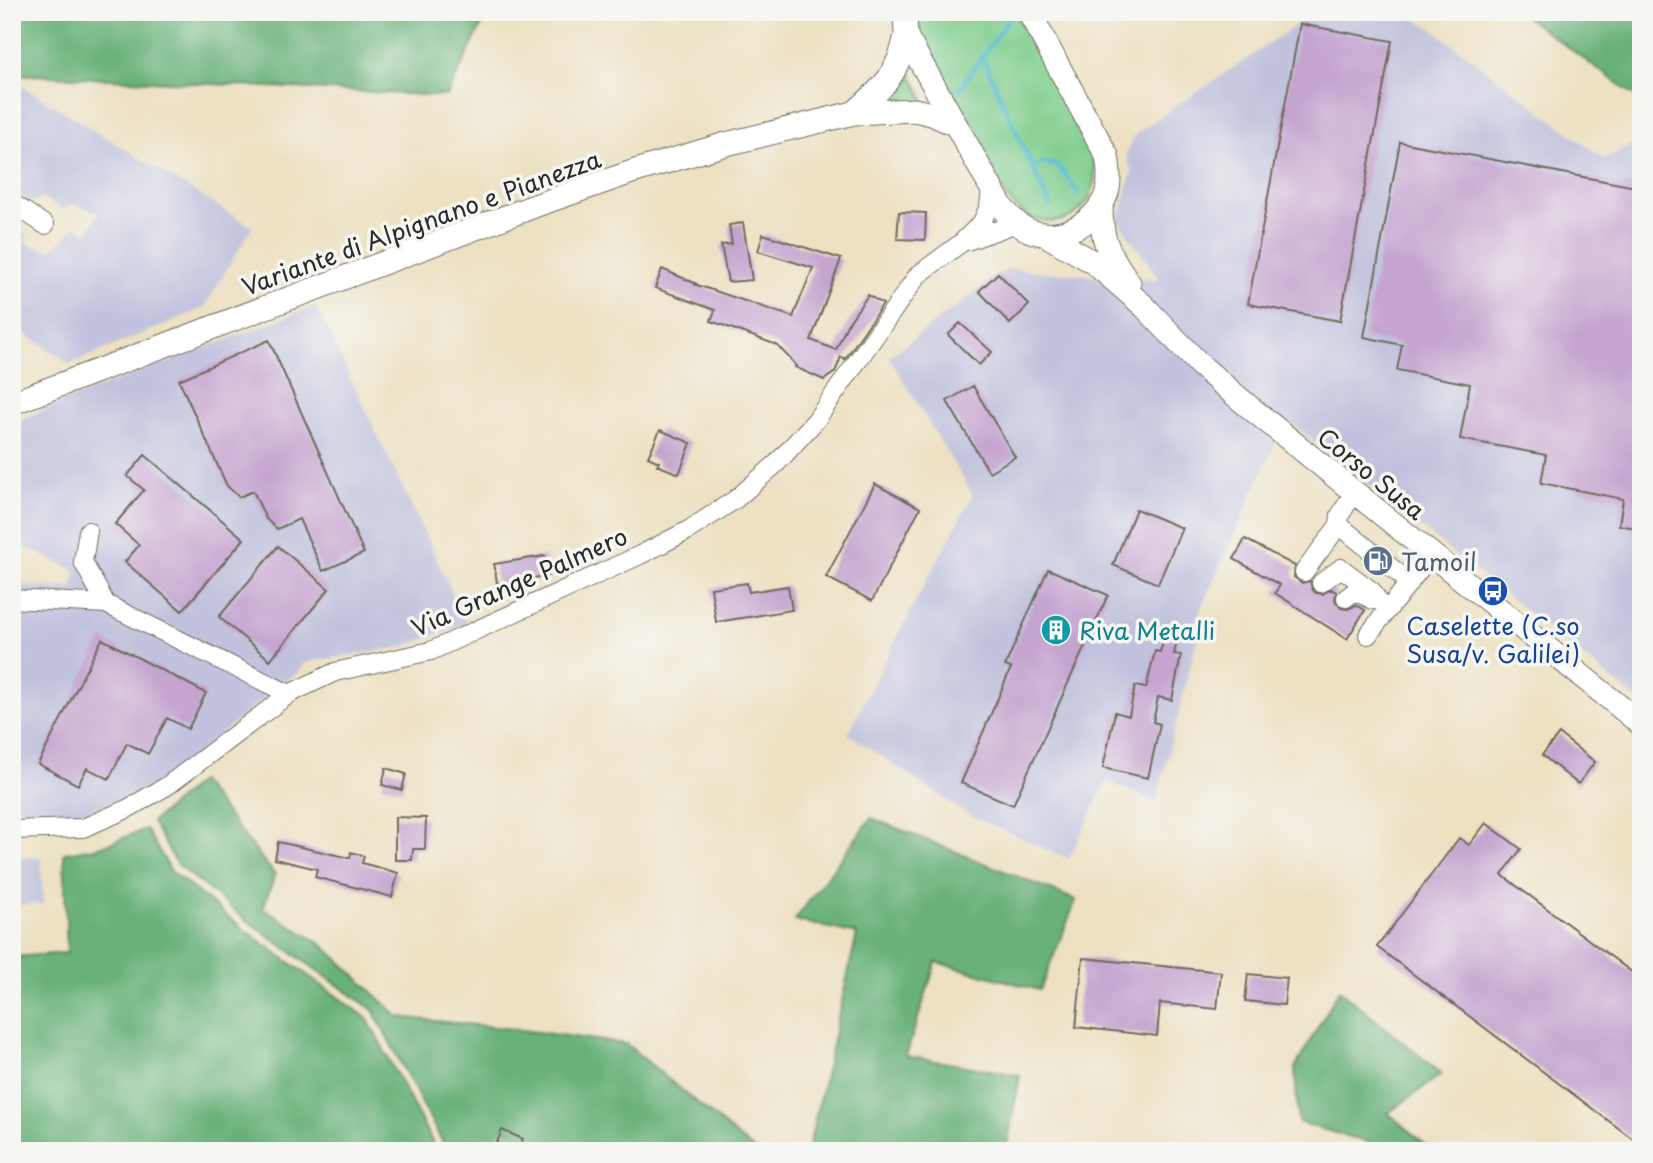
<svg xmlns="http://www.w3.org/2000/svg" width="1653" height="1163" viewBox="0 0 1653 1163" font-family="'Playpen Sans',sans-serif">
  <rect width="100%" height="100%" fill="#f6f6f2"/>
  <filter id="ink" filterUnits="userSpaceOnUse"><feTurbulence type="fractalNoise" baseFrequency=".0143" numOctaves="2"/><feDisplacementMap in="SourceGraphic" scale="14" xChannelSelector="R" yChannelSelector="G"/><feConvolveMatrix kernelMatrix="1 2 1 2 8 2 1 2 1" color-interpolation-filters="sRGB"/></filter>
  <filter id="wash" filterUnits="userSpaceOnUse"><feTurbulence type="fractalNoise" baseFrequency=".00686" numOctaves="4" result="noise"/><feDisplacementMap in="SourceGraphic" scale="28" xChannelSelector="R" yChannelSelector="G"/><feGaussianBlur stdDeviation="1.57" result="paint"/><feColorMatrix in="noise" values="0 0 0 0 0 0 0 0 0 0 0 0 0 0 0 0 0 1.4 0 .05"/><feComposite in="paint" operator="in"/></filter>
  <g filter="url(#wash)">
    <rect width="100%" height="100%" fill="#ede1c2"/>
    <path fill="#c1c2dd" d="M1316,12H1400L1430,27L1604,159L1641,141V703L1286,419L1192,629L1197,640L1156,803L1107,781L1069,859L967,814L848,734L907,617L973,495L889,357L1006,269L1160,280L1118,221L1132,172L1126,155L1135,134Z
      M12,80L252,227L204,308L70,364L12,325V226L27,236L24,241L31,246L52,250L77,226L87,233L99,213L73,204L63,209L40,197L32,203L12,190Z
      M316,306L467,623L403,647L307,662L296,674L282,683L165,781L125,799L76,814L44,817L19,807H12V585L72,588L77,571L12,541V423L62,402Z
      M12,857H41L43,904L12,905Z"/>
    <path fill="#80ce8d" stroke="#567c5c" stroke-width="2" d="M918,12H1015L1092,155C1108,215 1047,245 1008,199L925,48L919,33Z
      M907,66L925,102L879,106Z"/>
    <path fill="#68b178" stroke="#4a6e52" stroke-width="2" d="M12,12H488L447,96L12,74Z
      M1519,12H1641V100Z
      M200,781L275,875L263,908L324,946L399,1017L522,1030L626,1044L755,1151H447L373,1010L246,920L177,864L152,822Z
      M871,818L1076,900L1040,990L936,962L906,1056L1020,1075L1006,1151H808L857,934L795,920Z
      M146,829L171,871L242,928L367,1018L437,1151H12V957L67,953L64,853L100,847Z
      M1339,990L1442,1074L1388,1113L1433,1151H1398L1298,1122L1295,1068Z"/>
    <g fill="none" stroke-linecap="round" stroke-linejoin="round">
      <path stroke="#54bbd2" stroke-width="4.5" d="M982,56L1050,206
        M959,90L1010,17
        M1033,169L1043,162L1058,166L1078,193"/>
    </g>
    <g id="blocks">
      <path fill="#c5a4cf" d="M1300,24L1392,41L1340,321L1248,304Z
        M1400,142L1641,188V529L1619,525L1623,499L1541,483L1546,455L1460,439L1470,384L1397,370L1402,345L1364,337Z
        M899,212L926,213L925,240L897,239Z
        M743,223L752,280L728,282L721,245L732,244L729,225Z
        M763,234L841,259L811,340L836,350L847,325L868,295L883,304L845,359L841,357L835,372L824,380L795,367L796,365L777,345L711,321L715,310L655,288L662,269L697,284H694L793,317L813,268L758,251Z
        M998,273L1029,305L1010,324L979,291Z
        M960,323L992,352L979,365L948,335Z
        M269,340L364,553L323,571L299,519L277,529L266,519L253,491L239,497L227,486L179,380Z
        M973,386L1015,457L989,472L947,401Z
        M660,430L691,443L679,474L657,465L659,462L648,457Z
        M145,455L244,539L182,611L125,562L139,545L115,524L144,490L127,476Z
        M875,484L920,508L872,601L826,577Z
        M1136,509L1182,528L1158,584L1113,565Z
        M1245,539L1295,566L1294,577L1302,583L1310,581L1312,589L1316,593L1323,594L1331,589L1336,592L1335,600L1341,608L1348,609L1356,605L1365,610L1347,639L1275,593L1280,585L1234,559Z
        M278,546L329,589L270,660L219,617Z
        M545,556L548,576L497,583L494,564Z
        M1048,569L1108,595L1013,805L961,783L1011,668L1005,666Z
        M747,583L749,592L788,586L792,610L716,622L711,588Z
        M102,639L206,693L188,729L167,718L148,754L127,743L109,779L87,768L78,785L38,764Z
        M1164,639L1177,641L1174,654L1181,655L1172,700L1158,697L1153,722L1160,724L1148,778L1103,768L1115,712L1129,716L1135,686L1146,688L1155,651L1160,652Z
        M1559,734L1595,762L1578,784L1542,755Z
        M386,768L406,774L402,790L382,785Z
        M395,817L426,818L425,849H413L412,860H395Z
        M1486,823L1521,849L1502,875L1641,979V1145L1377,947L1459,838L1469,845Z
        M278,842L350,858L351,852L364,856L362,863L398,873L392,897L315,877L317,869L275,859Z
        M1083,958L1221,972L1217,1009L1160,1003L1157,1036L1076,1027Z
        M1248,974L1287,978L1284,1005L1245,1001Z
        M502,1130L523,1139L518,1151H510L496,1145Z"/>
    </g>
  </g>
  <g filter="url(#ink)">
    <use href="#blocks" fill-opacity="0" stroke="#6f6b60" stroke-width="2"/>
    <g fill="none" stroke-linecap="round" stroke-linejoin="round">
      <g stroke="#6f6b60" stroke-width="20">
        <path id="minor" d="M12,203L45,225
          M967,241L1017,223
          M1354,493L1340,515L1339,525L1409,582
          M88,531L83,562L106,604
          M1304,572L1339,525
          M1321,583L1341,568L1372,591L1378,601
          M1346,598L1355,591L1373,600
          M12,599L106,604L289,694
          M1368,635L1431,555
          M12,830L83,828L127,809L167,786L289,694L335,672L431,651L640,555L687,531L736,499L777,463L816,420L918,275L961,243L982,222L989,206L991,190"/>
      </g>
      <g stroke="#6f6b60" stroke-width="25">
        <path id="major" d="M905,12L906,36L1003,209C1011,217 1018,226 1028,230C1060,244 1100,222 1108,189C1110,178 1109,167 1107,156L1029,12
          M854,113C884,87 897,76 906,36
          M1101,206C1101,243 1109,253 1129,283
          M1044,234L1093,262L1144,306L1200,365L1242,401L1641,724
          M12,403L537,205L632,172L726,144L854,113L914,110L932,114L954,124"/>
      </g>
      <use href="#minor" stroke="#fff" stroke-width="18"/>
      <use href="#major" stroke="#fff" stroke-width="23"/>
    </g>
  </g>
  <defs>
    <g id="fuel-disc" transform="scale(1.575)"><circle r="9.5" fill="#5c6f8a" stroke="#f6f6f2"/><path d="M-5.5-6h7V0h2V4h1.3V-2.5L3-4.5l.8-.8L6-3V5H2.5V1h-1V6h-7ZM-4.2-4.7v3.2H.2V-4.7Z" fill="#fff"/></g>
    <g id="bus-disc" transform="scale(1.575)"><circle r="9.5" fill="#1a4fb4" stroke="#f6f6f2"/><path d="M-5-6H5V4H4V6H2V4H-2V6H-4V4H-5ZM-3.5-4V0h7V-4ZM-3.5 1.2v1.5H-2V1.2ZM2 1.2v1.5H3.5V1.2Z" fill="#fff"/></g>
    <g id="building-disc" transform="scale(1.575)"><circle r="9.5" fill="#0f9aa8" stroke="#f6f6f2"/><path d="M-4-6H4V6H1V3H-1V6H-4ZM-2.5-4.3h1.7v1.8h-1.7ZM.8-4.3h1.7v1.8H.8ZM-2.5-1h1.7V.8h-1.7ZM.8-1h1.7V.8H.8Z" fill="#fff"/></g>
  </defs>
  <g fill-rule="evenodd">
    <use href="#fuel-disc" x="1378" y="561"/>
    <use href="#bus-disc" x="1493" y="591"/>
    <use href="#building-disc" x="1056" y="630"/>
  </g>
  <g text-anchor="middle" dominant-baseline="central" stroke-width="7" stroke-linejoin="round" paint-order="stroke">
    <g font-size="24" fill="#2b2b2b" stroke="#f6f6f2">
      <text transform="translate(421 222) rotate(-20)">Variante di Alpignano e Pianezza</text>
      <text transform="translate(1372 473) rotate(39)">Corso Susa</text>
      <text transform="translate(519 581) rotate(-24)">Via Grange Palmero</text>
    </g>
    <g font-size="24" fill="#4e5e75" stroke="#f6f6f2" text-anchor="start">
      <text x="1401" y="561">Tamoil</text>
    </g>
    <g font-size="24" fill="#164399" stroke="#f6f6f2">
      <text x="1493" y="625">Caselette (C.so<tspan x="1493" dy="28">Susa/v. Galilei)</tspan></text>
    </g>
    <g font-size="24" fill="#0d838f" stroke="#f6f6f2" text-anchor="start">
      <text x="1079" y="630">Riva Metalli</text>
    </g>
  </g>
  <rect width="1653" height="1163" fill="none" stroke="#f6f6f2" stroke-width="42"/>
</svg>
